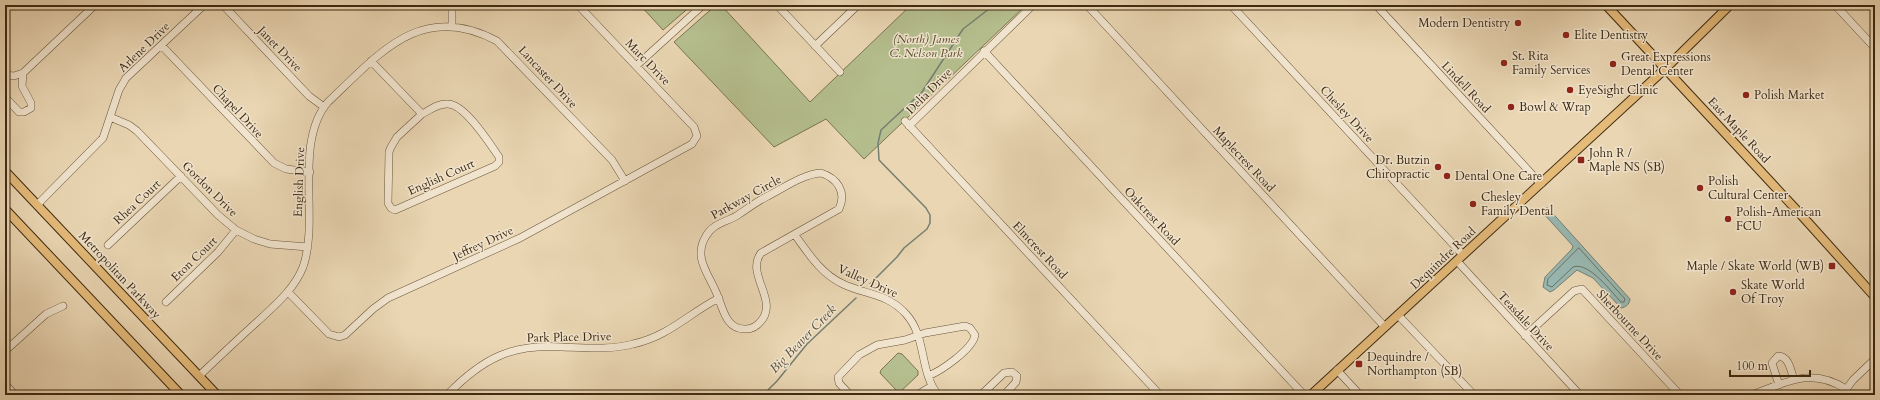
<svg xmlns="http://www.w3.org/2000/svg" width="1880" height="400" viewBox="0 0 1880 400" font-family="Cardo,serif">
  <rect width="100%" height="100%" fill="#ead6b3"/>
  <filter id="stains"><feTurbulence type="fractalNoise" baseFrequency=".005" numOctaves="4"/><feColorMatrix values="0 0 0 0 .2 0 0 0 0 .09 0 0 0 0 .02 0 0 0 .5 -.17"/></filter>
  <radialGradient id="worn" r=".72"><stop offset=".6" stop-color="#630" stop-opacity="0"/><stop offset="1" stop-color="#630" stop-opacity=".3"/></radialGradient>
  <path fill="#b5be8e" stroke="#797450" d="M640,5H692L663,30Z
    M716,5H721L810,102L911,5H1026L864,159L826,119L774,147L674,42Z
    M898,353L902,354L918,371V375L900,392L897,391L880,373L881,370Z"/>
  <path fill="#98b8b2" stroke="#747f72" d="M1547,207L1630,299C1629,305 1626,307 1621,308L1593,278L1577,270L1554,290L1550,292L1543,287L1545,277L1572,249L1573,246L1543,213Z"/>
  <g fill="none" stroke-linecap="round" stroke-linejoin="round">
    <path stroke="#6a7162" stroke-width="1" d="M1579,248L1625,299L1624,302H1621C1612,293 1589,261 1573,267L1552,287L1547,285L1548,279Z"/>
    <path stroke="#747f72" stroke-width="1.5" d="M870,284L897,257L904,248L927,229L930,223V215L926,208L879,160L878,143L881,130L922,92L963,29L994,5
      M763,395L777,381L807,344L856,298"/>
    <g stroke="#68553a" stroke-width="8">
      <path id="minor" d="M223,5L309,96L324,107
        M777,5L840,72
        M1087,5L1385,327
        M1231,5L1463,255
        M1376,5L1541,184
        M1835,5L1875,48
        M452,25V5
        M162,46L274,163L286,169L310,172
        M815,46L858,5
        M984,51L1304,395
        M371,61L422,114C430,110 438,103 448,104C465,104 490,144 499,157V162L495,166L395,210L391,208L388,203L389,152L391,147L397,137L422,114
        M636,66L703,5
        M5,75L14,76L23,73L95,5
        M5,97L19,112H24L31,108V103L22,86L23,73
        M110,117L129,125L137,131L218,215L236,230L254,239L270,244L308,247
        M905,121L1160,395
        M909,126L1033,5
        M821,173C837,178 847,192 839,209L761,253C745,274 779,300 761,321C757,326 752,329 746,329C725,330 723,307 716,292C708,273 693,257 706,236C713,223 727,222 738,215C747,209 756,202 766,197C782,189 803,174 821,173Z
        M37,205L103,138L119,90L126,78L204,5
        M795,235C809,254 821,274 843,284C866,295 887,293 906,314C927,337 919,371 938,395
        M108,245L181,176
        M1457,261L1580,395
        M288,292L329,334L339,337L345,335L373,309L388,298L520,238L692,144L697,136L694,127L578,5
        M166,302L218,252L236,230
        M1398,315L1474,395
        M1525,336L1574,291L1582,289L1680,395
        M5,351L46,314L63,306
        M1337,370L1360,395
        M199,376C218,358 237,340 257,322C274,306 294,290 303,267C320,219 293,143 328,102C379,54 421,0 497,41L612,160L625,181
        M5,384L15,395
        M1779,385L1772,363L1778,356C1789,356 1791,371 1794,380
        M447,395C482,359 512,343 563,347C587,348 610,350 633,344C669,336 688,314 719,298
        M850,395L839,383L838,377L859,355L877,345L905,340L925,333L965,326L970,328L975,335C973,349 941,371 928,376
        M917,395L932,386
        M981,395L1004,373L1012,372L1017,376L1016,382L1004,395
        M1751,395C1785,383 1811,366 1846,389
        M1842,395L1853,380L1875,359"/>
    </g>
    <g stroke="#3d2a12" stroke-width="10">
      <path id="major" d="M1606,5L1804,218L1875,297
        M5,171L217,395
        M5,209L181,395
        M1311,395L1666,68L1730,5"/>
    </g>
    <use href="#minor" stroke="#f1e4ce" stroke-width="7"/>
    <use href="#major" stroke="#e5bb7a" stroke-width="8"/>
  </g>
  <g fill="#8f2418" stroke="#f1e4ce" stroke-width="1.5">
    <circle cx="1518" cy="23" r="4"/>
    <circle cx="1566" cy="35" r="4"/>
    <circle cx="1504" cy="63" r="4"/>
    <circle cx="1613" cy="64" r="4"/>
    <circle cx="1570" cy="90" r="4"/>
    <circle cx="1746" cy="95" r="4"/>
    <circle cx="1511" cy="107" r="4"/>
    <rect x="1577" y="156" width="8" height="8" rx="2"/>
    <circle cx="1438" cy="167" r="4"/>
    <circle cx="1447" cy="176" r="4"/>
    <circle cx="1700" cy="188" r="4"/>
    <circle cx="1473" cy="204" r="4"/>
    <circle cx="1728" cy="219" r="4"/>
    <rect x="1828" y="262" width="8" height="8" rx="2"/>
    <circle cx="1733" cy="292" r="4"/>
    <rect x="1355" y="360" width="8" height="8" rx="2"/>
  </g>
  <g text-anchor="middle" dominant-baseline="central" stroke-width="3" stroke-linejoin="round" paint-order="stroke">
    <g font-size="12" fill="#3d2a12" stroke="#f1e4ce" text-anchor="start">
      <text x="1510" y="23" text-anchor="end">Modern Dentistry</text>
      <text x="1574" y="35">Elite Dentistry</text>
      <text x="1512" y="56">St. Rita<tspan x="1512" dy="14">Family Services</tspan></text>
      <text x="1621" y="57">Great Expressions<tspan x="1621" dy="14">Dental Center</tspan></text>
      <text x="1578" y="90">EyeSight Clinic</text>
      <text x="1754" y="95">Polish Market</text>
      <text x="1519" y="107">Bowl &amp; Wrap</text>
      <text x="1589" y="153">John R /<tspan x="1589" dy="14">Maple NS (SB)</tspan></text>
      <text x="1430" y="160" text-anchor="end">Dr. Butzin<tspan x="1430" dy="14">Chiropractic</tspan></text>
      <text x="1455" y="176">Dental One Care</text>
      <text x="1708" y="181">Polish<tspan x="1708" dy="14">Cultural Center</tspan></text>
      <text x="1481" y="197">Chesley<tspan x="1481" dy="14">Family Dental</tspan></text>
      <text x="1736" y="212">Polish-American<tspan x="1736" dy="14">FCU</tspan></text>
      <text x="1824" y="266" text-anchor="end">Maple / Skate World (WB)</text>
      <text x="1741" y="285">Skate World<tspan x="1741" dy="14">Of Troy</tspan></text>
      <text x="1367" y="357">Dequindre /<tspan x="1367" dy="14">Northampton (SB)</tspan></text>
    </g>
    <g font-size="12" font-style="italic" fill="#55482b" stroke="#f1e4ce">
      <text x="926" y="39">(North) James<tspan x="926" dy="14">C. Nelson Park</tspan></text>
    </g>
    <g font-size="12" fill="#3d2a12" stroke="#f1e4ce">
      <text transform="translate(144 47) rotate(-44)">Arlene Drive</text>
      <text transform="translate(280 49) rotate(46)">Janet Drive</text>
      <text transform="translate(648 62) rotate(46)">Marc Drive</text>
      <text transform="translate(548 77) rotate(47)">Lancaster Drive</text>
      <text transform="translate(1466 87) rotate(47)">Lindell Road</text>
      <text transform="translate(929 91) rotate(-45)">Delia Drive</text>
      <text transform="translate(238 111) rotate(47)">Chapel Drive</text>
      <text transform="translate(1347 114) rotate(47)">Chesley Drive</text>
      <text transform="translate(1739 130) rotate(47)">East Maple Road</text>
      <text transform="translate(1244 159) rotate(47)">Maplecrest Road</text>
      <text transform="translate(441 177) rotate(-24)">English Court</text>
      <text transform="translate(299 182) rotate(-88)">English Drive</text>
      <text transform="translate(210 189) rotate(45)">Gordon Drive</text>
      <text transform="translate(746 197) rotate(-29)">Parkway Circle</text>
      <text transform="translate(137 202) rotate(-43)">Rhea Court</text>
      <text transform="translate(1152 216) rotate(47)">Oakcrest Road</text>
      <text transform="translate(483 243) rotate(-25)">Jeffrey Drive</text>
      <text transform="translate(1040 250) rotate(47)">Elmcrest Road</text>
      <text transform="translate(1443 258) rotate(-43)">Dequindre Road</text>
      <text transform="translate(194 259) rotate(-44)">Eton Court</text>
      <text transform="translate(120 275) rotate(47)">Metropolitan Parkway</text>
      <text transform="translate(868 281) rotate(24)">Valley Drive</text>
      <text transform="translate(1526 321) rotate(47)">Teasdale Drive</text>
      <text transform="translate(1630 325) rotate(47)">Sherbourne Drive</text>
      <text transform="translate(569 337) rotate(-1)">Park Place Drive</text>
    </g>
    <g font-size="13" font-style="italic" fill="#544e3a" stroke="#f1e4ce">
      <text transform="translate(803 339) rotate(-46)">Big Beaver Creek</text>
    </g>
  </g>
  <rect width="1880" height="400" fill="none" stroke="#ead6b3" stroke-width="20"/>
  <rect x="6" y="6" width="1868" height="388" fill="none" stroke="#3d2a12" stroke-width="2"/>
  <rect x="10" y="10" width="1860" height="380" fill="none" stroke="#3d2a12"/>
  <path d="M1730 370v6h80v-6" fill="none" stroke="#3d2a12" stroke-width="2"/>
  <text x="1736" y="370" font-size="12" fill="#3d2a12" stroke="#f1e4ce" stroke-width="3" paint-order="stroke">100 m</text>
  <rect width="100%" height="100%" filter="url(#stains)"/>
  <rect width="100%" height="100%" fill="url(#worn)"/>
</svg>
